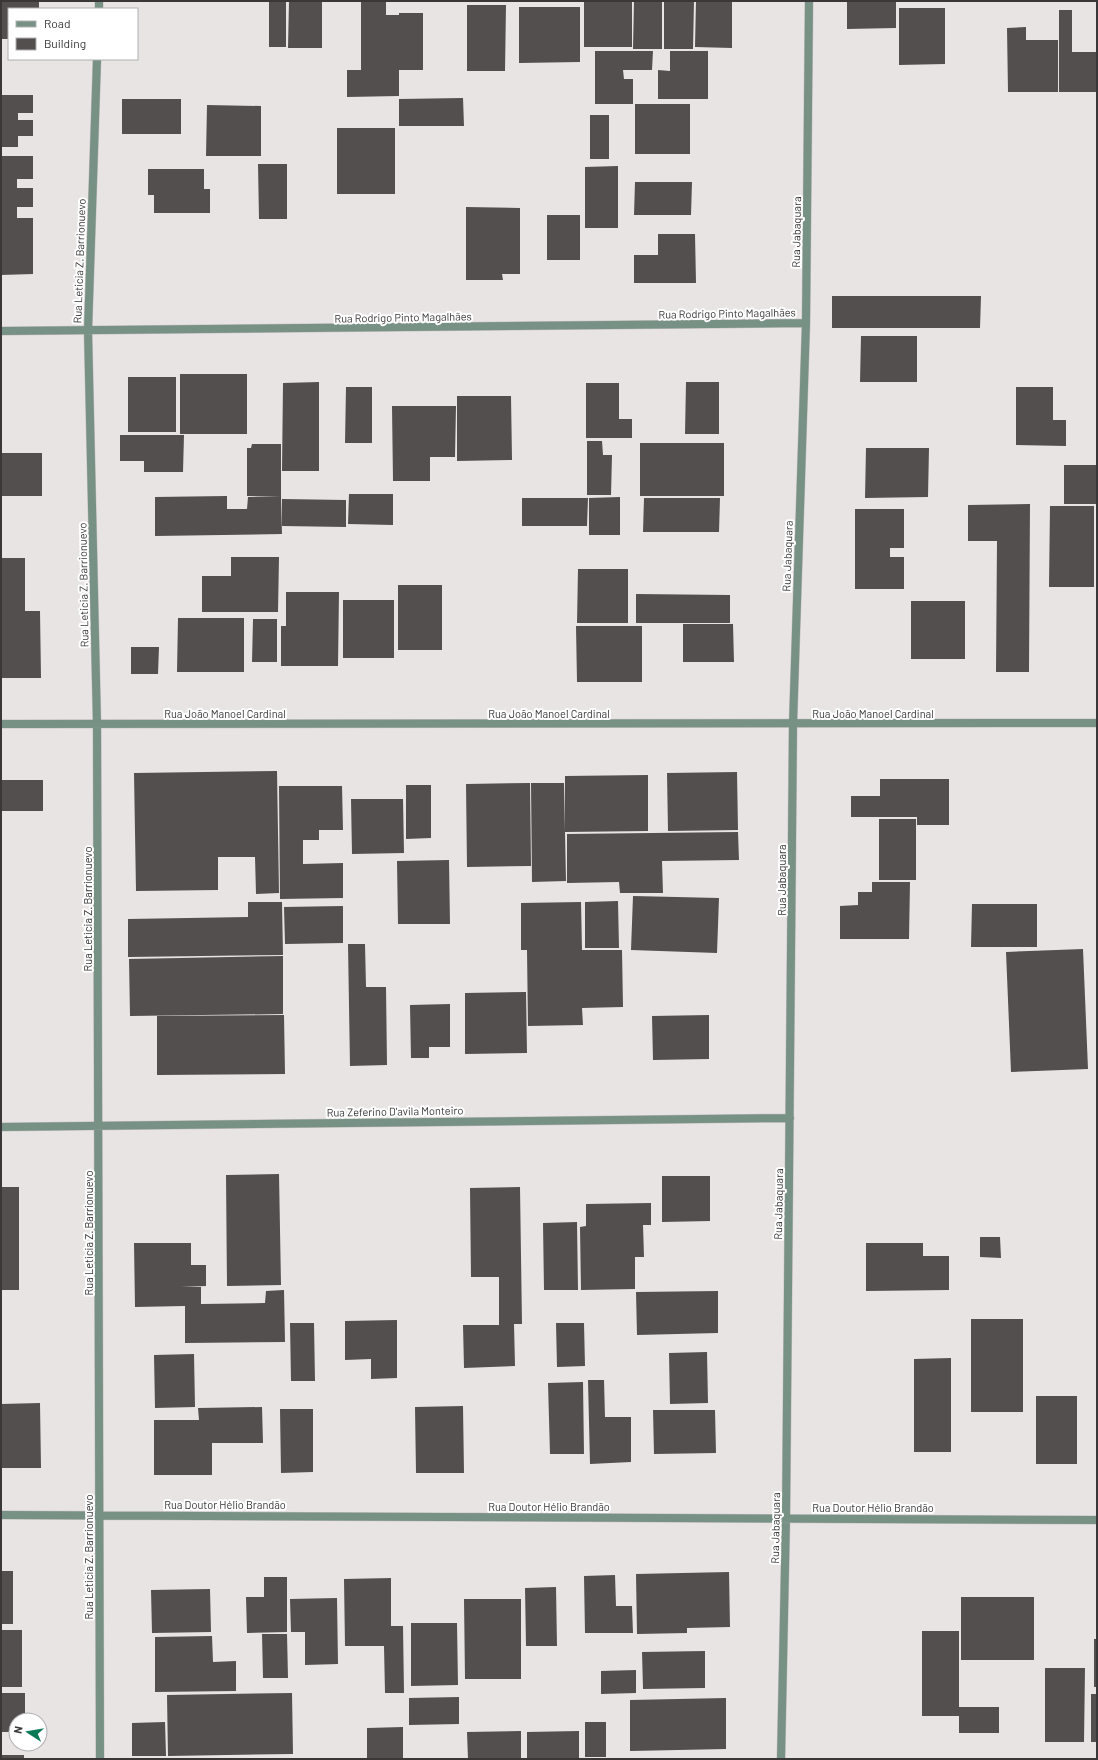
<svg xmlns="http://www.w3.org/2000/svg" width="1098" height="1760" viewBox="0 0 1098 1760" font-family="Barlow,sans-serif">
  <rect width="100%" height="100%" fill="#e9e4e4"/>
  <path fill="#534f4f" d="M1,1H39V9H9V39H1Z
    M269,1H286V47H269Z
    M289,1H322V48H288Z
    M361,1H386V15H399V13H423V70H399V96L347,97V70H361Z
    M584,1H632V47H584Z
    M634,1H662V49H633Z
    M664,1H694L693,49H664Z
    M696,1H732V48L695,47Z
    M847,1H896V28L847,29Z
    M467,5H506L505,71H467Z
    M519,7H580V62L519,63Z
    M899,8H945V64L899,65Z
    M1059,10H1072V52H1097V92H1059Z
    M1026,27V40H1058V92H1008L1007,28Z
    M595,51H653L652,70H623L624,79H633V104H595Z
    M670,51H708V99H658V70L670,71Z
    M1,95H33V113H18V120H33V136H18V147H1Z
    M463,98L464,126H399V99Z
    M122,99H181V134H122Z
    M635,104H690V154H635Z
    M207,105L261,106V156H206Z
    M590,115H609V159H590Z
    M337,128H395V194H337Z
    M1,156H33V179H17V188H33V207H17V218H33V274L1,275Z
    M258,164H287V219H259Z
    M618,166V228H585V167Z
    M148,169H204V189H210V213H154V195H148Z
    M635,182H692L691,215H634Z
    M466,207L520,208V274H502L503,280H466Z
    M547,215H580V260H547Z
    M658,234H695L696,283H634V255H658Z
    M832,296H981L980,328H832Z
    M861,336H917V382H860Z
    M180,374H247V434H180Z
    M128,377H176V432H128Z
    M319,382V471H282L283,383Z
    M686,382H719V434H685Z
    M586,383H619V419H632V438H586Z
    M346,387H372V443H345Z
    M1016,387H1053V420H1066V446L1016,445Z
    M457,396H511L512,460L457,461Z
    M392,406H456L455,457H430V481H393Z
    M120,435H184L183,472H144V461H120Z
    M587,441H602L603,455H612L611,495H587Z
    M640,443H724V496H640Z
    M252,444H281V496H247V448H251Z
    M866,448H929L928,497L865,498Z
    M1,453H42V496H1Z
    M1064,465H1097V504H1064Z
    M349,494H393V525L348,524Z
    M227,496V509H247L248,497L281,496L282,534L155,536V497Z
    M620,497V535H589V498Z
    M522,498H588L587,526H522Z
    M644,498H720L719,532H643Z
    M282,499L346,500V527L282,526Z
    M1030,504L1029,672H996L997,541H968V505Z
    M1050,506H1094V587H1049Z
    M855,509H904V548H890V557H904V589H855Z
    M231,557H279L278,612H202V576H231Z
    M1,558H25V611H1Z
    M578,569H628V623H577Z
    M398,585H442V650H398Z
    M286,592H339L338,666H281V626H286Z
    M636,594L730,595V623H636Z
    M343,600H394V658H343Z
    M911,601H965V659H911Z
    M1,611H40L41,678H1Z
    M178,618H244V672H177Z
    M253,619H277V662H252Z
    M683,624H733L734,662H683Z
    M576,626H642V682H577Z
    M131,647H159L158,674H131Z
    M277,771L279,893L256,894L255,857H218V890L136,891L134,773Z
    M737,772L738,830L668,831L667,773Z
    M648,775V831L565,832V776Z
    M880,779H949V825H917V817H851V796H880Z
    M1,780H43V811H1Z
    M530,783L531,866L467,867L466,784Z
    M531,783H564L566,881L532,882Z
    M406,785H431V838L406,839Z
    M279,786H342L343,830H319V840H303V864L343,863V898L280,899Z
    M351,799H403L404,853L352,854Z
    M879,819H916V880H879Z
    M738,832L739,860L662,861L663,893H620L619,882L567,883V834Z
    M449,860L450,924H398L397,861Z
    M872,882H910L909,939H840V906L858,905V892H872Z
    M633,896L719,898L717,953L631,950Z
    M618,901L619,948H585V902Z
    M248,902H282L283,955L128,957V919L248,917Z
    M581,902L582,950H622L623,1007L582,1008L583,1025L528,1026L527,950H521V903Z
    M972,904H1037V947H971Z
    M343,906V943L285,944L284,907Z
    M348,944H365L366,987H386L387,1065L350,1066Z
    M1083,949L1088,1069L1011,1072L1006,952Z
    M283,956V1014L130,1016L129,959Z
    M526,992L527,1053L465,1054V993Z
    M450,1004V1047H429V1058H411L410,1005Z
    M284,1015L285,1074L157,1075V1016Z
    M709,1015V1059L653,1060L652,1016Z
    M279,1174L281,1285L227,1286L226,1175Z
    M662,1176H710V1221L662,1222Z
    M1,1187H19V1290H1Z
    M520,1187L522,1324H514L515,1366L464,1368L463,1325H499V1277H471L470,1188Z
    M651,1203V1225H643L644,1257H635V1289L581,1290L580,1227L586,1226V1204Z
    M577,1222L578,1290H544L543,1223Z
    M980,1237H1000L1001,1258L980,1257Z
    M134,1243H191V1265H206V1286L181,1287H201V1304L265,1303L266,1291L284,1290L285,1342L185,1343V1306L135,1307Z
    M866,1243H923V1256H949V1290L866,1291Z
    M718,1291V1333L637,1335L636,1292Z
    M971,1319H1023V1412H971Z
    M397,1320V1378L371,1379V1359L345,1360V1321Z
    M290,1323H314L315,1381H291Z
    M556,1323H584L585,1366L557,1367Z
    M707,1352L708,1403L670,1404L669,1353Z
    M194,1354L195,1407L155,1408L154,1355Z
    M951,1358V1452H914V1359Z
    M588,1380H604L605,1417H631V1462L590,1464Z
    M583,1382L584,1454H550L548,1383Z
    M1036,1396H1077V1464H1036Z
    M40,1403L41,1468H1V1404Z
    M463,1406L464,1473H416L415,1407Z
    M262,1407L263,1443H212V1475H154V1420H199L198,1408Z
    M280,1409H313V1472L281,1473Z
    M653,1410H715L716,1453L654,1454Z
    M1,1571H13V1624H1Z
    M729,1572L730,1627L687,1628V1633L637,1634L636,1574Z
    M615,1575L616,1606H632L633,1633H585L584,1576Z
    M264,1577H287V1632L247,1633L246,1597H264Z
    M391,1578V1626H403L404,1693H385L384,1646H345L344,1579Z
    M556,1587L557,1646H526L525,1588Z
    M210,1589L211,1632L152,1633L151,1590Z
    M961,1597H1034V1660H961Z
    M337,1598L338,1664L305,1665V1632H291L290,1599Z
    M464,1599H521V1679H465Z
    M411,1623H457L458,1685L411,1686Z
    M1,1630H22V1687H1Z
    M922,1631H959V1707H999V1733H959V1716H922Z
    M262,1634H287L288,1678H263Z
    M212,1636L213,1662L236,1661V1691L155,1692V1637Z
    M1094,1639H1097V1687H1094Z
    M705,1651V1688L643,1689L642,1652Z
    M1045,1668H1085L1084,1742H1045Z
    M636,1670V1693L601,1694V1671Z
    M1,1693H25V1720H16V1732H1Z
    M292,1693L293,1754L168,1756L167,1695Z
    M1091,1694H1097V1742H1091Z
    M459,1697V1724L409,1725V1698Z
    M726,1698V1749L630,1751V1700Z
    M165,1722L166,1756H132V1723Z
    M585,1722H606V1757H585Z
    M403,1727V1758H367V1728Z
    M521,1731V1759H468L467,1732Z
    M579,1731V1759H527V1732Z
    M1,1755H24V1759H1Z"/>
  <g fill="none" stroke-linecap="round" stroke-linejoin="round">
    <g stroke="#c6c1c1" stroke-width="9">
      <path id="street" d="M99,9V1
        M97,59L88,331L97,724L100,1759
        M1,331L806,323
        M1,724L1097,723
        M1,1127L790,1118
        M1,1515L1097,1520
        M781,1759L786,1518L793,724L806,323L809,1"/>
    </g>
    <use href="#street" stroke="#789185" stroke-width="8"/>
  </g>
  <g text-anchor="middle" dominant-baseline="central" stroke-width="4" stroke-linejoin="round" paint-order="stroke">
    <g font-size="11" fill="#393737" stroke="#fff">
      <text transform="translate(796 232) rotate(-89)">Rua Jabaquara</text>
      <text transform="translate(79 261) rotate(-88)">Rua Leticia Z. Barrionuevo</text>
      <text transform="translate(727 313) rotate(-1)">Rua Rodrigo Pinto Magalhães</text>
      <text transform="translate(403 317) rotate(-1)">Rua Rodrigo Pinto Magalhães</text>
      <text transform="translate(787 556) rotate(-88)">Rua Jabaquara</text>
      <text transform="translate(83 585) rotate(-91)">Rua Leticia Z. Barrionuevo</text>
      <text x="225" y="713">Rua João Manoel Cardinal</text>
      <text x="549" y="713">Rua João Manoel Cardinal</text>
      <text x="873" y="713">Rua João Manoel Cardinal</text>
      <text transform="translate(781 880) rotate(-90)">Rua Jabaquara</text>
      <text transform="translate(87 909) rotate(-90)">Rua Leticia Z. Barrionuevo</text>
      <text transform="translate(395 1111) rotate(-1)">Rua Zeferino D'avila Monteiro</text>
      <text transform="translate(778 1204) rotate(-89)">Rua Jabaquara</text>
      <text transform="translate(88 1233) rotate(-90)">Rua Leticia Z. Barrionuevo</text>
      <text x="225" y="1504">Rua Doutor Hélio Brandão</text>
      <text x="549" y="1506">Rua Doutor Hélio Brandão</text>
      <text x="873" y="1507">Rua Doutor Hélio Brandão</text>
      <text transform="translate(775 1528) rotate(-89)">Rua Jabaquara</text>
      <text transform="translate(88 1557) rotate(-90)">Rua Leticia Z. Barrionuevo</text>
    </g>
  </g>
  <rect width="1098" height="1760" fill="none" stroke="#393737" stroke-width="4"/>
  <rect x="8" y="8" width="130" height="52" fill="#ffffff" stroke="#b0afaf"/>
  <rect x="16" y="21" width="20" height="6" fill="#789185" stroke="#b0afaf"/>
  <text x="44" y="28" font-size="12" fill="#393737">Road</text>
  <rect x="16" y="38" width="20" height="12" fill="#534f4f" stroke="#b0afaf"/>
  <text x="44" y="48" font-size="12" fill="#393737">Building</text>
  <g transform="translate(28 1732) rotate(282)"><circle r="19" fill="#ffffff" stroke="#b0afaf"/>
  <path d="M0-3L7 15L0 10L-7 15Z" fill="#0a7a56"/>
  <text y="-6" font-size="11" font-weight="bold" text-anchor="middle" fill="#393737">N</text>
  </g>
</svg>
